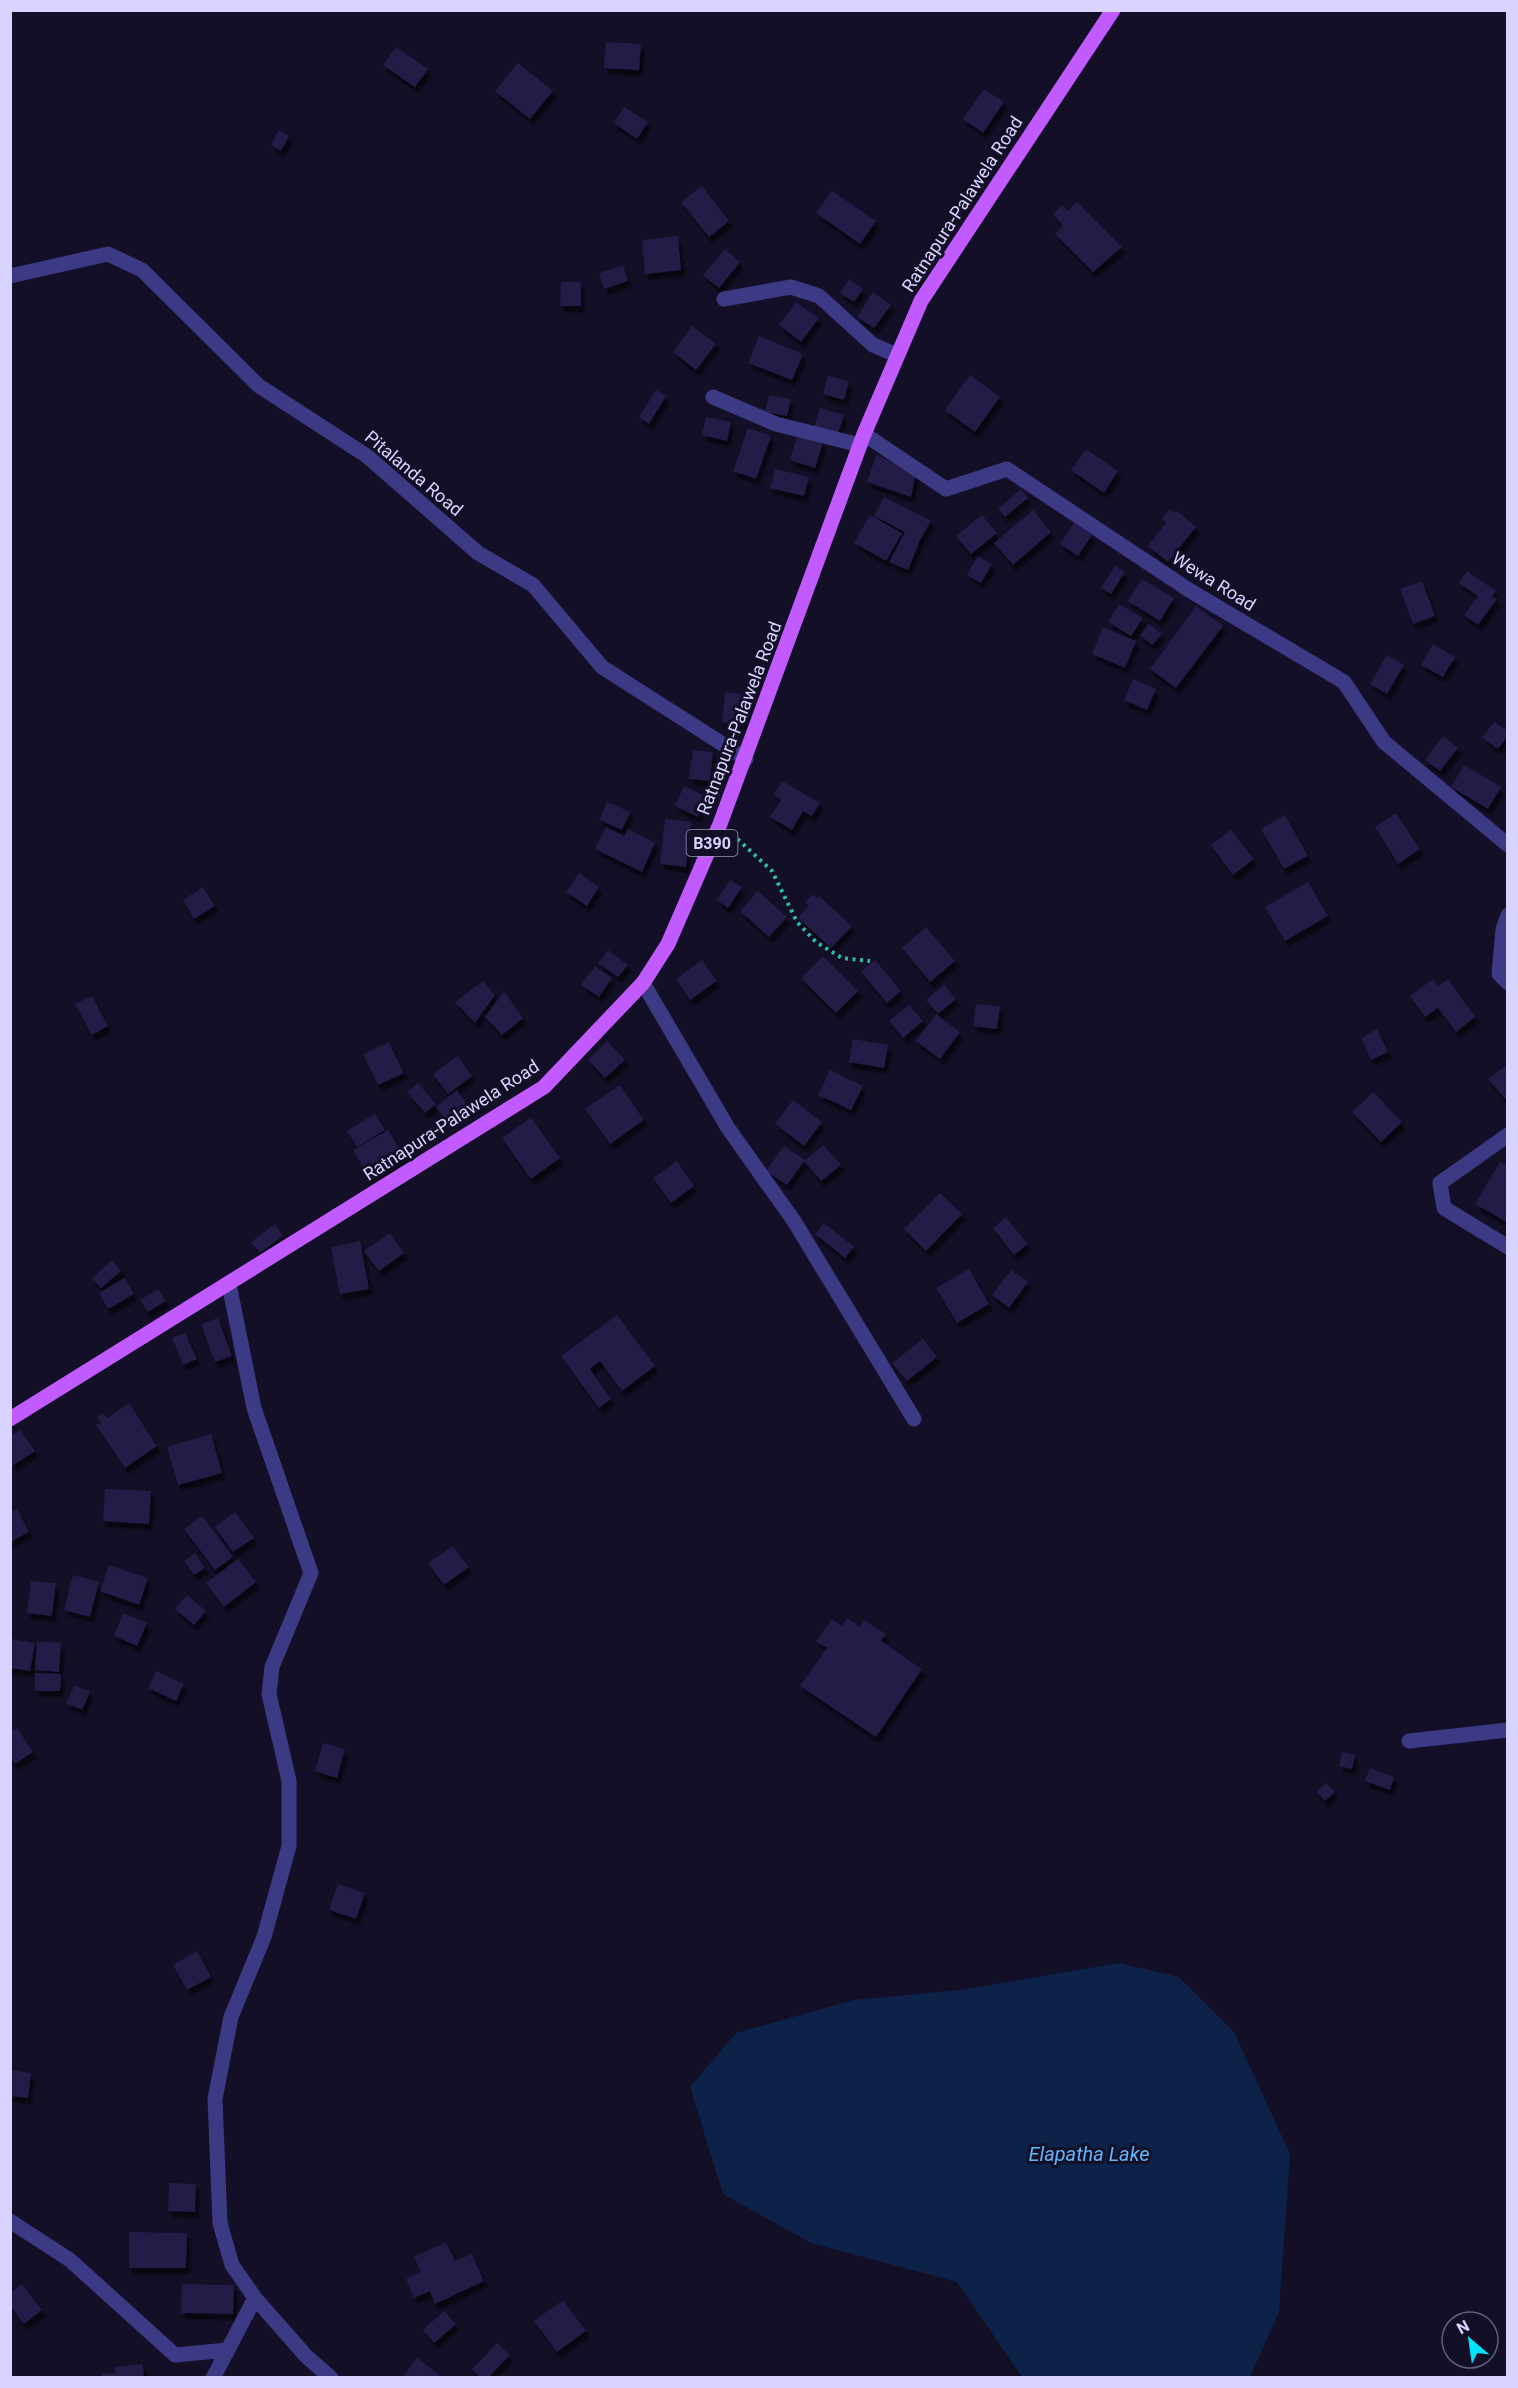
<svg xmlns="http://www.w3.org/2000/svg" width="1518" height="2388" viewBox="0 0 1518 2388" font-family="Roboto,sans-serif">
  <defs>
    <filter id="shadow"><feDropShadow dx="3.5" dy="6" stdDeviation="1.5" flood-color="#0009"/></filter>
  </defs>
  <rect width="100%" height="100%" fill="#130f26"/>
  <path fill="#0c2248" d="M1119,1963L1179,1977L1234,2032L1290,2154L1279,2312L1250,2377H1022L957,2282L811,2243L723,2194L690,2087L736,2033L853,2000L961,1990Z"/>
  <path fill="#241b47" filter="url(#shadow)" d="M606,42L641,44L639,70L604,68Z
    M396,47L428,69L415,87L383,65Z
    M518,63L553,91L530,119L495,91Z
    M984,89L1004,102L983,133L963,119Z
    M624,107L648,122L637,139L614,123Z
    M279,130L289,136L281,151L271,145Z
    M702,186L729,221L709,237L681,202Z
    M832,191L876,221L860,244L816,213Z
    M1077,202L1122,247L1093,272L1055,234L1063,226L1053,214L1062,205L1068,211Z
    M678,236L681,270L645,274L642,240Z
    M725,249L740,262L719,288L703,275Z
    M623,265L628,281L604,289L599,273Z
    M849,279L863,289L854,302L840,293Z
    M561,282H581V306H560Z
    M873,292L891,305L874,328L857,317Z
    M796,302L819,318L801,342L779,325Z
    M692,326L716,344L696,370L673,352Z
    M759,336L803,354L792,380L748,363Z
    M970,375L1000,397L975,432L945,410Z
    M828,376L849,381L844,400L823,394Z
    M656,390L666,396L649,424L639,417Z
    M769,395L791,399L787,416L765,412Z
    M820,408L844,415L838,434L814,427Z
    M706,417L731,422L727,441L702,435Z
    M748,428L771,436L756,479L733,471Z
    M798,434L823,442L815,468L790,460Z
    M1086,449L1118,471L1104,493L1071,470Z
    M876,455L916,473L911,497L867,482Z
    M775,469L809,477L804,496L770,488Z
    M1021,489L1028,498L1005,517L998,509Z
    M884,497L931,521L920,540L908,570L889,562L905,532L874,516Z
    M1170,509L1175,513L1177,511L1196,527L1168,562L1148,546L1166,523L1162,519Z
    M1033,510L1051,532L1013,565L994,543Z
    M870,515L902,533L886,561L854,543Z
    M982,515L997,533L971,554L956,536Z
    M1074,523L1092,535L1078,556L1060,544Z
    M978,556L992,564L981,583L967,575Z
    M1115,566L1125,572L1111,594L1101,588Z
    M1467,571L1496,591L1492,597L1497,599L1478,625L1464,615L1478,596L1459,583Z
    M1142,579L1174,598L1160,621L1128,601Z
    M1422,581L1435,616L1413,624L1400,589Z
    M1119,604L1143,618L1131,636L1108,622Z
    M1196,606L1223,626L1176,688L1150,669Z
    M1149,624L1162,634L1152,645L1140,635Z
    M1103,627L1136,641L1125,668L1092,654Z
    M1433,644L1455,657L1443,677L1421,665Z
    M1387,655L1404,665L1387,694L1370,684Z
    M1133,679L1156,689L1147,710L1124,700Z
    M725,692L748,695L744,724L722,722Z
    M1494,722L1508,731V736L1498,749L1482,738Z
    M1443,736L1458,748L1440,771L1425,760Z
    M693,750L713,752L710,781L689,779Z
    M1464,765L1501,787L1488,809L1451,787Z
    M782,781L820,803L812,816L803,811L792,830L770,817L781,800L774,795Z
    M684,786L707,797L698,817L675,806Z
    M607,802L630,812L622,830L599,820Z
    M1396,813L1420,849L1398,864L1375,827Z
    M1285,815L1308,856L1284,869L1261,829Z
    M665,819L691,822L686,867L660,864Z
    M606,827L624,836L628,829L655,843L642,872L595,849Z
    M1231,830L1254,859L1233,875L1211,845Z
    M579,873L599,887L587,906L566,892Z
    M730,880L742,887L728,908L717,900Z
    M1308,882L1328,916L1285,941L1265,907Z
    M203,887L215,906L194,919L183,900Z
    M758,891L787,917L769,937L740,911Z
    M813,894L817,898L819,896L852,926L831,948L798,918L809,906L805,902Z
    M926,927L955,961L930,982L902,948Z
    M608,950L628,965L618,977L598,963Z
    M823,956L858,991L836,1013L801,978Z
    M702,960L717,981L690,1000L676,979Z
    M875,960L901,991L887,1003L861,972Z
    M595,966L612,978L599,997L581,985Z
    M1433,979L1438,986L1448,979L1475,1017L1456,1032L1438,1008L1425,1017L1410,996Z
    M483,981L495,995L475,1023L455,1002Z
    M944,985L956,999L938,1014L926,1000Z
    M504,991L523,1018L502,1035L485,1017Z
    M92,996L108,1026L92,1035L75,1004Z
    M976,1004L1000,1006L997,1029L973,1026Z
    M909,1005L923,1021L903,1038L889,1021Z
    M936,1014L960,1032L940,1059L916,1041Z
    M1377,1029L1388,1052L1371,1060L1361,1038Z
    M853,1039L888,1045L884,1068L849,1062Z
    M607,1041L625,1060L605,1078L588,1060Z
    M389,1042L404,1073L378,1085L363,1054Z
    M458,1056L472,1076L448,1094L433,1074Z
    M1508,1064V1102L1488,1079Z
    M830,1070L863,1086L851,1110L818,1095Z
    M418,1083L436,1104L425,1113L407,1092Z
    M620,1085L644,1120L610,1144L585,1109Z
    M457,1090L466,1103L445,1119L436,1107Z
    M1373,1092L1402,1122L1381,1142L1352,1112Z
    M793,1100L822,1122L804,1146L775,1124Z
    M375,1114L385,1130L357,1147L347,1131Z
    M531,1118L560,1158L531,1179L502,1138Z
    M388,1130L404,1156L368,1177L353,1150Z
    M823,1145L841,1165L821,1181L804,1161Z
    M784,1146L805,1160L787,1185L766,1171Z
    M677,1161L694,1186L671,1203L653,1178Z
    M1500,1162L1508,1167V1223L1475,1204Z
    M940,1193L962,1214L926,1251L904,1229Z
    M1006,1217L1028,1244L1014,1255L993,1228Z
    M824,1223L854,1247L845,1258L815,1234Z
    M275,1224L283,1236L260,1253L251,1242Z
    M390,1233L404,1253L379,1271L364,1251Z
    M360,1241L369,1289L340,1294L331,1247Z
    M112,1260L121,1271L101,1288L92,1278Z
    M969,1269L989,1304L957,1323L936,1288Z
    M1011,1270L1028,1282L1009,1308L992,1295Z
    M124,1278L134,1294L108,1309L99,1293Z
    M158,1289L166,1301L148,1312L140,1300Z
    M617,1315L655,1366L622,1391L600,1361L590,1369L611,1399L599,1408L561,1356Z
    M218,1318L232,1356L215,1362L201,1324Z
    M185,1333L197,1359L183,1365L172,1338Z
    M923,1339L937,1357L907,1381L892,1363Z
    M129,1403L157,1446L125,1468L96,1425L101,1422L97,1417L103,1413L107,1418Z
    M20,1430L35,1451L12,1466L10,1436Z
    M211,1434L222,1473L178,1485L167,1447Z
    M105,1489L151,1491L149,1524L103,1521Z
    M17,1509L29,1532L10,1542V1512Z
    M235,1512L254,1538L233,1552L215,1527Z
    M202,1516L233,1557L215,1570L184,1529Z
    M453,1546L469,1567L444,1585L428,1563Z
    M195,1553L205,1568L194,1575L184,1561Z
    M238,1559L256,1582L224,1607L206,1583Z
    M109,1565L148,1578L139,1605L100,1591Z
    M73,1575L99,1582L90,1617L64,1610Z
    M31,1581L56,1583L52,1616L27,1613Z
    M187,1595L206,1611L194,1625L175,1609Z
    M123,1613L147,1623L137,1646L114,1636Z
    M847,1618L860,1627L864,1620L886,1634L881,1641L922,1669L876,1737L800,1686L827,1648L816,1641L832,1619L842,1626Z
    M12,1639L35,1643L30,1671L10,1668Z
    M37,1641L61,1643L59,1672L35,1670Z
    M156,1671L184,1684L176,1701L148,1688Z
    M35,1673L61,1674L60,1691H35Z
    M75,1685L90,1692L82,1710L66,1703Z
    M17,1728L33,1752L15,1764L10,1758V1732Z
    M323,1743L345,1749L337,1778L315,1771Z
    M1342,1752L1355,1755L1352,1769L1339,1766Z
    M1370,1768L1394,1777L1390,1790L1365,1781Z
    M1326,1783L1335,1792L1325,1801L1317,1792Z
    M338,1884L365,1893L356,1919L329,1910Z
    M197,1951L211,1977L187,1990L173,1965Z
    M10,2070L31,2073L28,2098L10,2096Z
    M169,2183L196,2184L195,2212L168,2211Z
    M129,2232L187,2233L186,2268H129Z
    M446,2242L455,2261L472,2254L484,2281L435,2304L430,2291L414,2298L406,2279L421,2272L414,2257Z
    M22,2284L42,2310L24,2324L10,2306V2293Z
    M182,2284L234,2285L233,2314L181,2313Z
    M563,2300L586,2331L557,2352L534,2321Z
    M444,2311L456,2324L434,2343L423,2330Z
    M497,2343L510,2355L488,2378H481L472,2369Z
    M417,2358L443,2378H402Z
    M143,2364L144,2378H102V2374L115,2373V2367Z"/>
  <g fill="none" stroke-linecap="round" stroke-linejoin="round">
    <path stroke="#2fb8b0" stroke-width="4" stroke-dasharray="3 4.5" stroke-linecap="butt" d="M732,834L772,871L797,922L816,942L842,958L870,961"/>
    <path stroke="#3d3a85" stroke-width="15" d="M10,276L108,254L142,270L259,386L367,456L478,553L533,585L602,667L746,759
      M724,299L791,287L819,296L873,345L897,355
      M713,397L776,424L860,445
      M864,434L946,489L1007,469L1189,590L1344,682L1384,742L1508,845
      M1508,915L1503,929L1499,974L1508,983
      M643,983L728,1128L794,1221L914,1419
      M1508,1135L1440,1183L1444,1208L1508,1247
      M229,1284L254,1408L311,1573L272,1667L269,1694L289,1781V1846L264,1937L231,2017L215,2099L220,2223L232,2265L255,2298L306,2356L331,2378
      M1409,1741L1508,1730
      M10,2221L70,2260L175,2355L228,2350
      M213,2378L255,2298"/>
    <path stroke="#c25bff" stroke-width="15" d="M10,1419L544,1087L643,983L668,944L720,824L864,434L921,301L1113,10"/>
  </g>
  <g text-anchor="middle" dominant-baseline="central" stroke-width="6" stroke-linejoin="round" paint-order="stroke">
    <rect fill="#130f26" stroke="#9e99be" stroke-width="1.5" x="686.5" y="830" width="51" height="26" rx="4.5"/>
    <g font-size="16" font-weight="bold" fill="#d9d4ff">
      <text x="712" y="843">B390</text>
    </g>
    <g font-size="18" fill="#d9d4ff" stroke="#130f26">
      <text transform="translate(962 204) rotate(-57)">Ratnapura-Palawela Road</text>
      <text transform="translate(414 473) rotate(40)">Pitalanda Road</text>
      <text transform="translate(1214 581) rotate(32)">Wewa Road</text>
      <text transform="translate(739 718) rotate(-69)">Ratnapura-Palawela Road</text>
      <text transform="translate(451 1120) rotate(-33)">Ratnapura-Palawela Road</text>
    </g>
    <g font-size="20" font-style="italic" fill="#62b6ff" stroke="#130f26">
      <text x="1089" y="2154">Elapatha Lake</text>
    </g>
  </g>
  <rect width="1518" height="2388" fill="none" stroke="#d9d4ff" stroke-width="24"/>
  <g transform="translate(1470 2340) rotate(331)"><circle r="28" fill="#130f26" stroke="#625e7d" stroke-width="1.5"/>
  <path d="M0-4.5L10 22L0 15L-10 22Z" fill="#00e5ff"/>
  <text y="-9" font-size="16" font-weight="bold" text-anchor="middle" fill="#d9d4ff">N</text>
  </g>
</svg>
